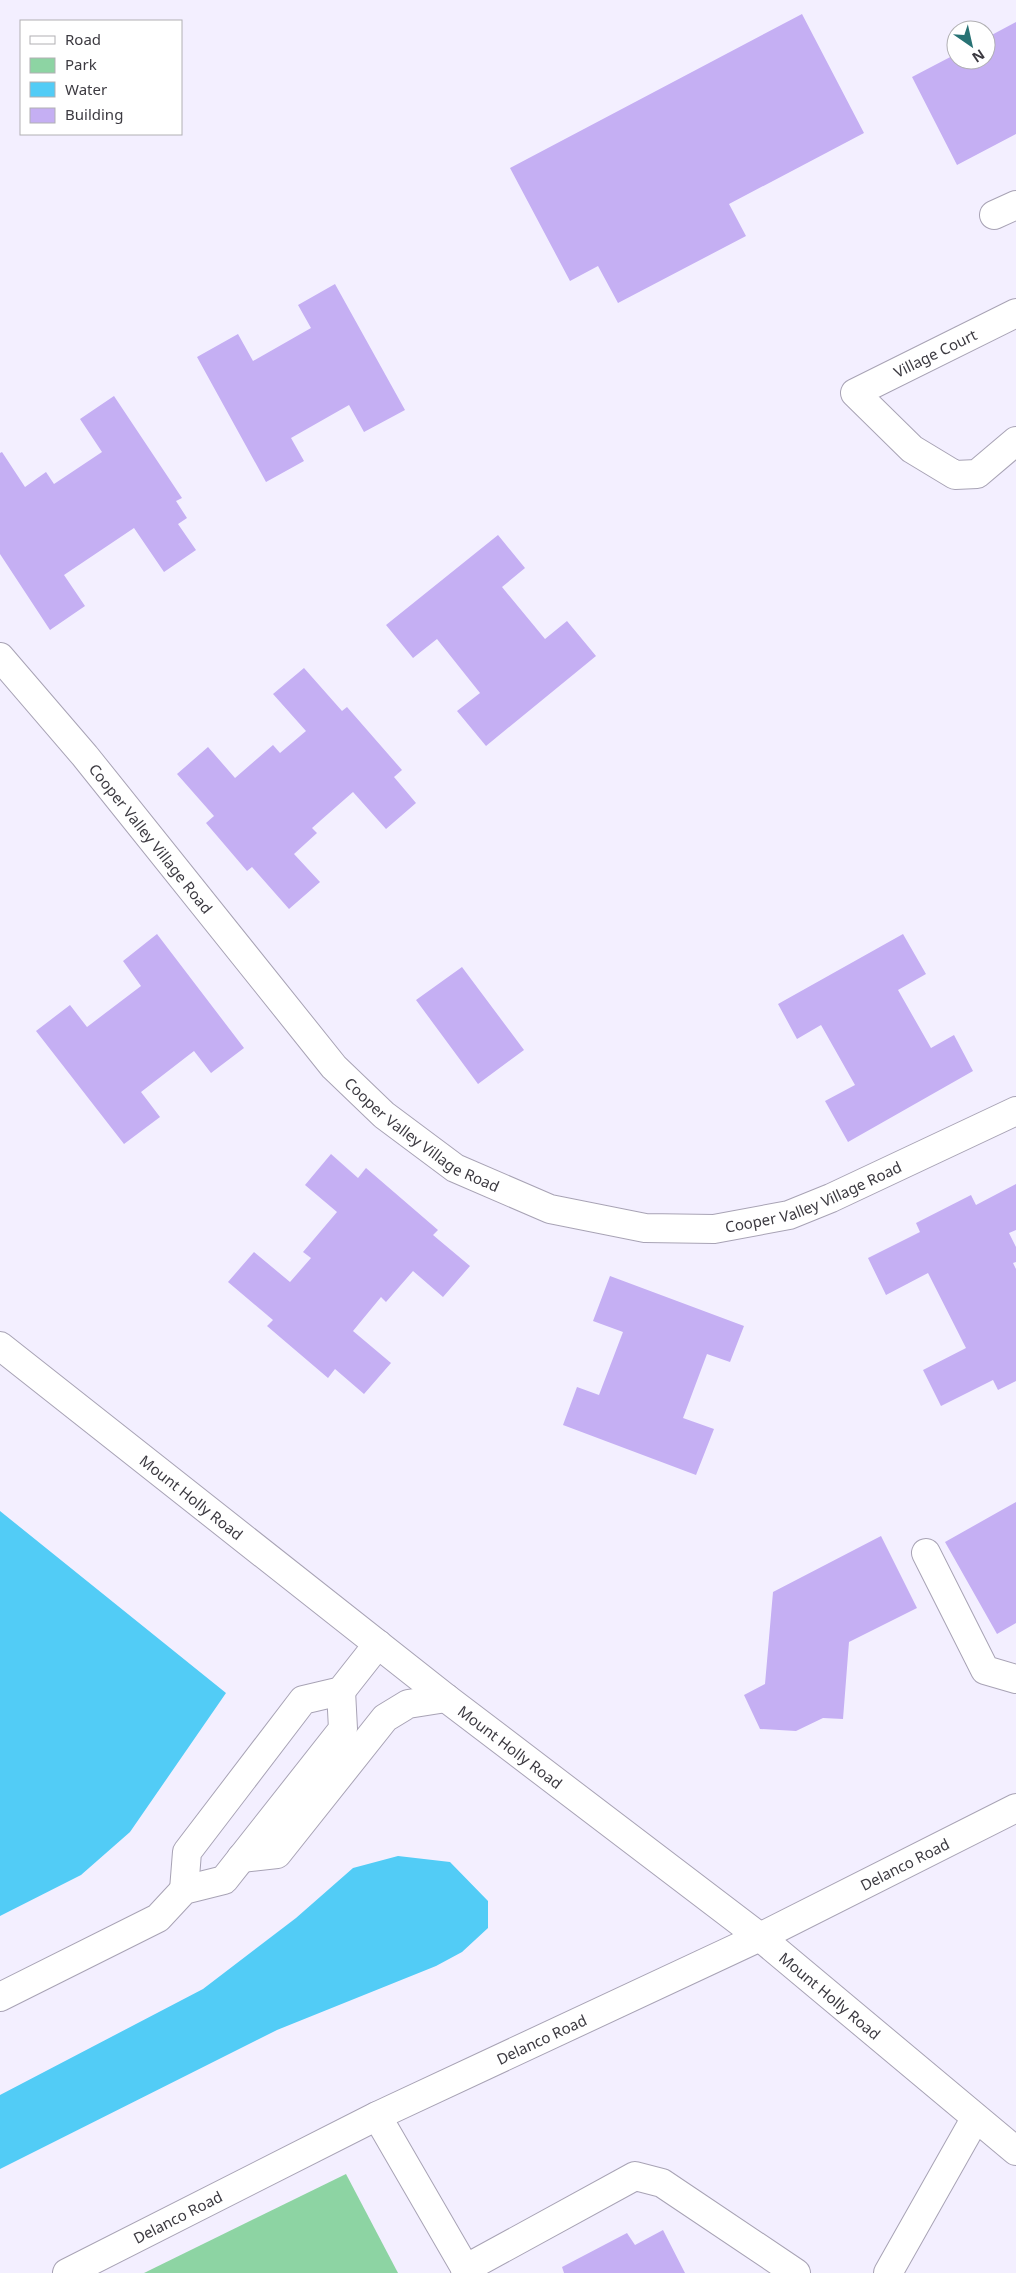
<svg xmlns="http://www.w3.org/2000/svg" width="1016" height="2273" viewBox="0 0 1016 2273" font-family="'Noto Sans',sans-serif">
  <rect width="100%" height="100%" fill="#f3efff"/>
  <path fill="#8dd4a3" d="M346,2174L398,2273H144Z"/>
  <path fill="#52ccf6" d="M0,1511L226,1693L130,1832L81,1875L0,1916Z
    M398,1856L450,1862L488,1901V1928L462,1952L436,1966L277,2030L0,2169V2095L203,1989L296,1918L353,1868Z"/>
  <path fill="#c5aff3" d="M802,14L864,133L729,204L746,236L618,303L598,266L570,281L510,168Z
    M1016,22V134L957,165L912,77L956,54V60H986V38Z
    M335,284L405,410L364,432L349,405L291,438L304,461L266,482L197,357L238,334L253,361L311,328L298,305Z
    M114,396L182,498L176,501L187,518L178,524L196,550L164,572L134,528L64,575L85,606L50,630L0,554V453L2,452L25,487L46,472L54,484L102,452L80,419Z
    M498,535L525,568L502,587L545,639L567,621L596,656L486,746L457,711L480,693L437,639L413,658L386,625Z
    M304,668L342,711L347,707L402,770L394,777L416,803L386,829L353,792L312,828L317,833L294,854L320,882L289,909L252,867L247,871L206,823L214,816L177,774L208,747L235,778L273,745L280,753L306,731L273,694Z
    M157,934L244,1048L211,1073L194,1051L141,1092L160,1117L124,1144L36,1031L70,1005L87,1027L141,986L123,961Z
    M903,934L926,974L898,990L931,1048L954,1035L973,1071L848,1142L825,1101L855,1085L821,1025L797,1039L778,1004Z
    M462,967L524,1050L478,1084L416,1000Z
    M331,1154L358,1178L366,1168L438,1230L433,1235L470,1266L443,1297L413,1271L386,1302L381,1297L353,1331L391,1363L364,1394L335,1369L328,1378L267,1326L273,1320L228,1282L254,1252L290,1282L311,1258L303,1252L337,1212L305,1185Z
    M1016,1184V1230L1009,1233L1016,1247V1262L1013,1263L1016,1269V1381L998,1390L993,1380L941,1406L923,1370L966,1348L928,1273L886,1295L868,1258L920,1232L916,1223L971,1195L976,1205Z
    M610,1276L744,1326L730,1362L707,1354L683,1418L714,1429L696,1475L563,1425L577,1387L599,1395L623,1332L593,1321Z
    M1016,1502V1623L997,1634L945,1542Z
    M881,1536L917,1608L849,1642L843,1719L823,1718L796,1731L760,1729L744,1695L765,1684L773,1592Z
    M663,2230L685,2273H564L562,2267L627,2233L635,2245Z"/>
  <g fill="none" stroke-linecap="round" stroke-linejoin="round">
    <g stroke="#a8a3b5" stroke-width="30">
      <g id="minor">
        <path d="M994,215L1016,205"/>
        <path d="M1016,313L855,393L912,449L955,475L977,474L1016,441"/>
        <path id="s1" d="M0,657L85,756L334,1067L384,1115L455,1168L550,1209L645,1228L714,1229L789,1215L831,1198L1016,1111"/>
        <path d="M926,1553L985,1670L1016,1679"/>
        <path d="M241,1858L277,1854L385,1718L408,1704L446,1698"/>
        <path d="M184,1890L187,1852L303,1700L341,1691L378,1644"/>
        <path d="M0,1997L158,1918L184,1890L224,1880L343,1729L341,1691"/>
        <path d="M377,2116L468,2273"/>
        <path d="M465,2269L635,2176L662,2183L796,2273"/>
        <path id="s2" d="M67,2273L377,2116L760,1937"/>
        <path d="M888,2273L975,2119"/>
      </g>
    </g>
    <g stroke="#a8a3b5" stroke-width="30">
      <g id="major">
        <path id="s3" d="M0,1346L446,1698L760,1937L1016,2151"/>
        <path id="s4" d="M760,1937L1016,1808"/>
      </g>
    </g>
    <use href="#minor" stroke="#fff" stroke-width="28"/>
    <use href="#major" stroke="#fff" stroke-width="28"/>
  </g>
  <g text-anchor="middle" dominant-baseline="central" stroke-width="4.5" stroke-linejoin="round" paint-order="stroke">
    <g font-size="15" fill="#3c3a41" stroke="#fff">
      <text transform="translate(935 353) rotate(-26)">Village Court</text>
      <text stroke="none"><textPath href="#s1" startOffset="236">Cooper Valley Village Road</textPath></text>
      <text stroke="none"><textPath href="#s1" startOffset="641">Cooper Valley Village Road</textPath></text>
      <text stroke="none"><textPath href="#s1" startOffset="1061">Cooper Valley Village Road</textPath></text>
      <text stroke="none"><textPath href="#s3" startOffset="244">Mount Holly Road</textPath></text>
      <text stroke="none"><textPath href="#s3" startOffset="649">Mount Holly Road</textPath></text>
      <text stroke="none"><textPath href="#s4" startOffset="162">Delanco Road</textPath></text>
      <text stroke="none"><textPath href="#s3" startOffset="1054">Mount Holly Road</textPath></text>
      <text stroke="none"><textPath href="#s2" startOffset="529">Delanco Road</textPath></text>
      <text stroke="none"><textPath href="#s2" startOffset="124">Delanco Road</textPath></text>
    </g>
  </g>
  <rect x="20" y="20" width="162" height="115" fill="#ffffff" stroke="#b1b0b3"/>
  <rect x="30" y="36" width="25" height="8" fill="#ffffff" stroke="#b1b0b3"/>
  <text x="65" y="45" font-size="15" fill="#3c3a41">Road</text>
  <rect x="30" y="58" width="25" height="15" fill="#8dd4a3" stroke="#b1b0b3"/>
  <text x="65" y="70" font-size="15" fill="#3c3a41">Park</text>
  <rect x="30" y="82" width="25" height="15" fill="#52ccf6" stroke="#b1b0b3"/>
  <text x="65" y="95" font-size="15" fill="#3c3a41">Water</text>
  <rect x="30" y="108" width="25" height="15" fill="#c5aff3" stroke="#b1b0b3"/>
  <text x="65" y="120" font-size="15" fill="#3c3a41">Building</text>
  <g transform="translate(971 45) rotate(146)"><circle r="24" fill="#ffffff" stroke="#b1b0b3"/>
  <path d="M0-4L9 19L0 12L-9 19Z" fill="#287274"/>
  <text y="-8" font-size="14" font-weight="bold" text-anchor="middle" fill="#3c3a41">N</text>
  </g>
</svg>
